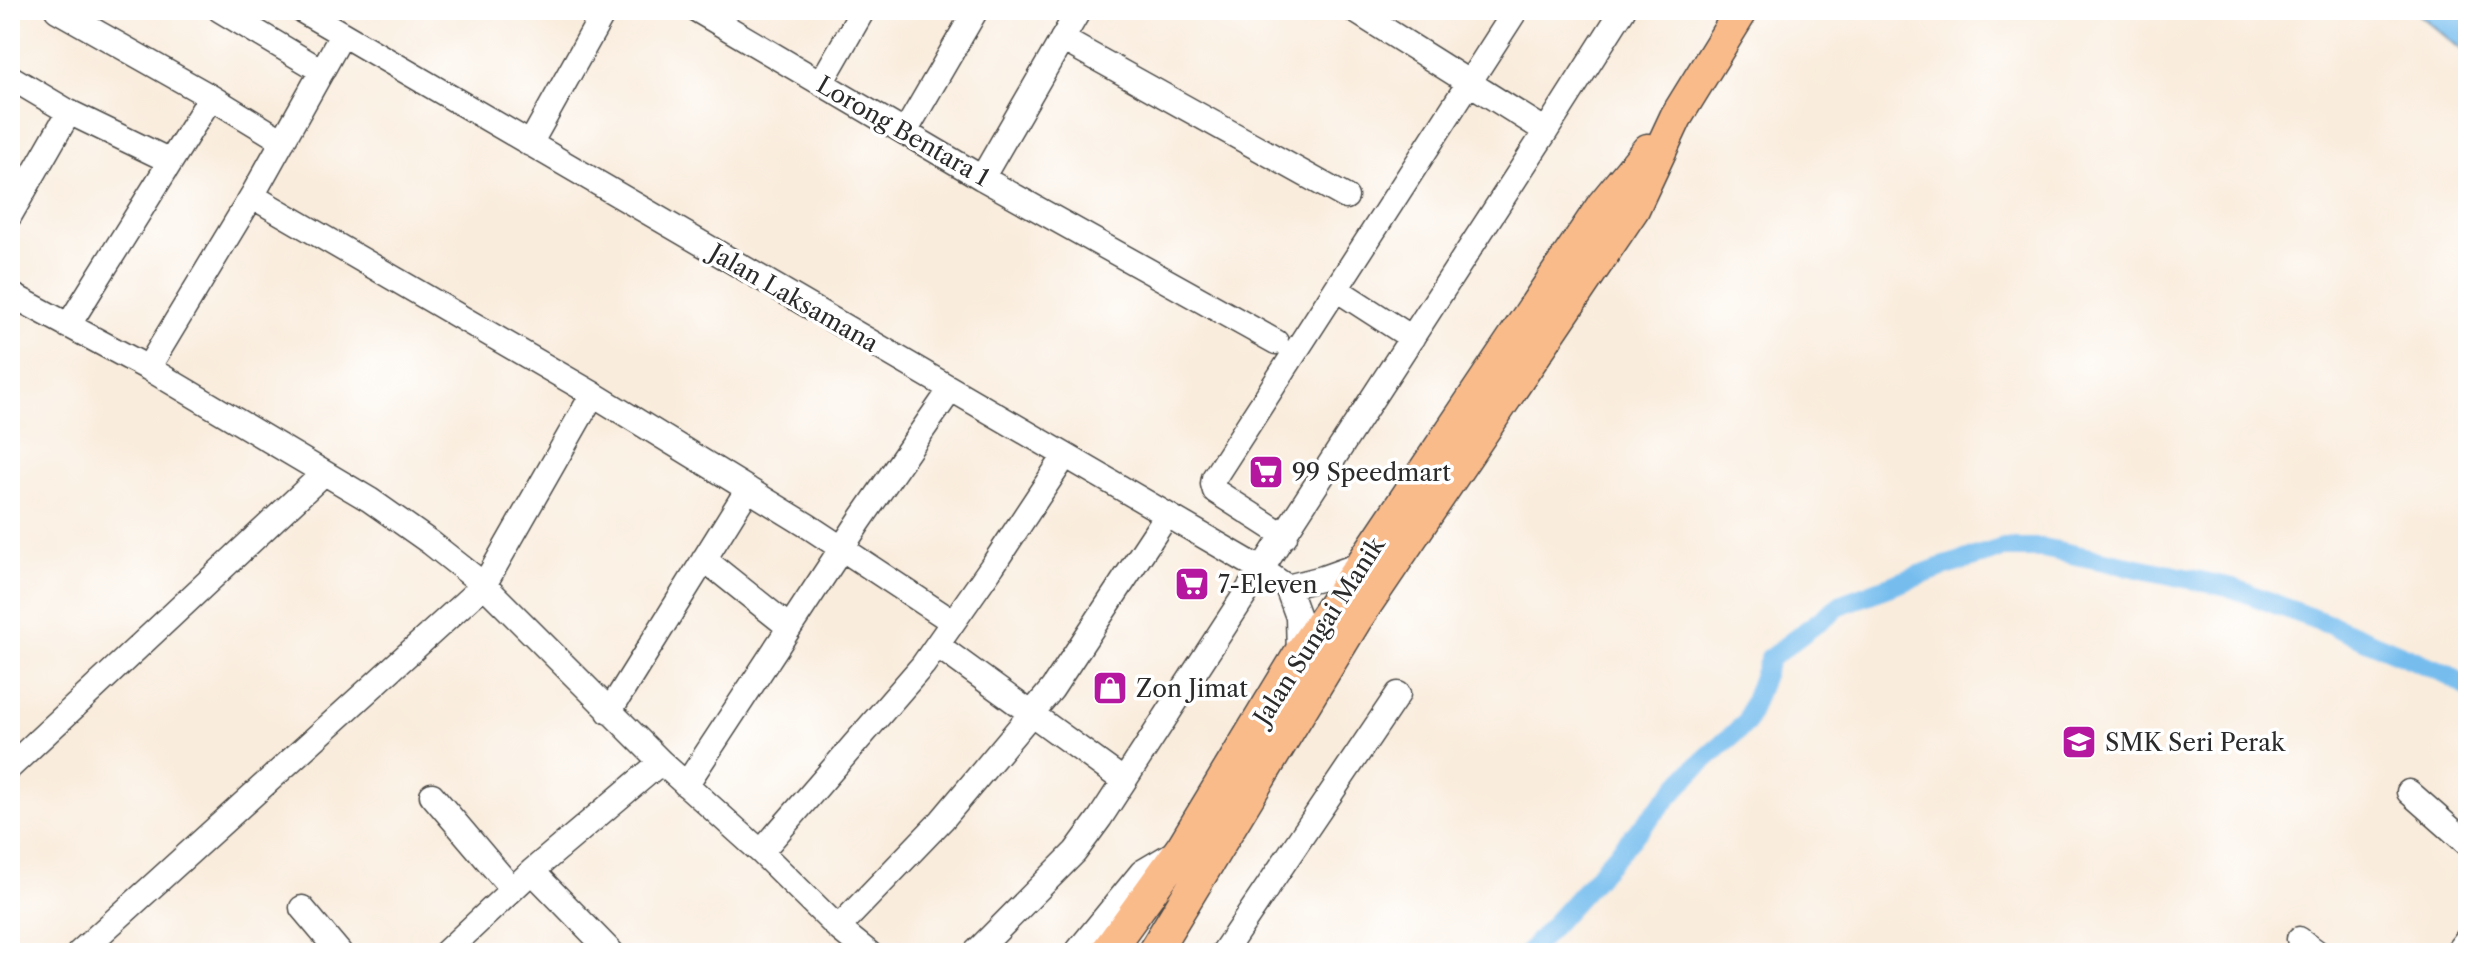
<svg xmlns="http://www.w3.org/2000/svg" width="2478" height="963" viewBox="0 0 2478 963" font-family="'Libre Caslon Text',serif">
  <rect width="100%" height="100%" fill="#fff"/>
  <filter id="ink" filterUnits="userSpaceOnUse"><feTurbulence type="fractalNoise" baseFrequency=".0125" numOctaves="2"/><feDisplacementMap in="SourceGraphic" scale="16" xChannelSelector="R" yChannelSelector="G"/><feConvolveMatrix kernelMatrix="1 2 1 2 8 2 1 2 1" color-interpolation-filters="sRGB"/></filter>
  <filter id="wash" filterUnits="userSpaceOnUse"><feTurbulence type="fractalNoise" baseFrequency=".006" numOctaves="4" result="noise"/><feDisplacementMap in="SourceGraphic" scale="32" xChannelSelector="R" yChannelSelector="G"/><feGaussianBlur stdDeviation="1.8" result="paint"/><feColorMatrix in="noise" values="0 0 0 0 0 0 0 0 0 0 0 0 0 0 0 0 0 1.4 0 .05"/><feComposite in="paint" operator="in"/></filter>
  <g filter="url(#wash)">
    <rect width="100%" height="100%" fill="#f9ecdc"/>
    <path fill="#76bdee" stroke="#50748c" stroke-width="2" d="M2414,10H2468V55Z"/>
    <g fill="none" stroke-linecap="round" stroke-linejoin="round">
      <path stroke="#76bdee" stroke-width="20" d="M1528,953L1692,771L1746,723L1770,658L1842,604L1942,567L2004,548H2043L2233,588L2333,626L2447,674L2468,688"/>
    </g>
  </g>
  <g filter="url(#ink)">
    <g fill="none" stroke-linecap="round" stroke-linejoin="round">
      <g stroke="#4a4846" stroke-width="27">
        <path id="minor" d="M57,10L211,97L283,141
          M220,10L322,71
          M301,10L1262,570L1287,587L1298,617L1299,655
          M697,10L982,178L1276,342
          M1354,10L1546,131
          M1062,39L1346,197
          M10,77L69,112L10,215
          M821,83L863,10
          M69,112L170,161
          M905,132L976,10
          M530,144L605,10
          M982,178L1079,10
          M252,196L593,394L808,526L953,622
          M1336,289L1412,338
          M10,294L148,368L370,500L431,543L484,585L661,762L761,852L838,928L869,953
          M68,326L211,97
          M148,368L252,196L342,35
          M1285,536L1215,491L1213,484L1214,478L1516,10
          M704,559L789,627
          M1287,587L1323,578L1362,564
          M937,645L1124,781
          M609,712L748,489
          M10,767L323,474
          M686,785L859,522L951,389
          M2409,792L2468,844
          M432,795L512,889
          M761,852L923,665L993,565L1065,456
          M532,871L612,953
          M302,908L340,953
          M838,928L942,820L1052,689L1167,515
          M2299,939L2318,953
          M79,953L484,585L593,394
          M445,953L532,871L661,762
          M975,953L1075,852L1100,818L1546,131L1623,10
          M1076,953L1142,872L1174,853
          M1223,953L1398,694
          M2456,953L2468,938"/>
      </g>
      <g stroke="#4a4846" stroke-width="35">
        <path id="major" d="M1106,953L1182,848L1299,655L1362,564L1603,205L1648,150
          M1153,953L1356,619L1633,209L1676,117L1742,10"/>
      </g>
      <use href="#minor" stroke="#fff" stroke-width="24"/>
      <use href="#major" stroke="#fabb8b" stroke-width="32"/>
    </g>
  </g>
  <defs>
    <g id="supermarket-square" transform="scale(1.8)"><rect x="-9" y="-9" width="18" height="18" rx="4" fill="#b5179e" stroke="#fff"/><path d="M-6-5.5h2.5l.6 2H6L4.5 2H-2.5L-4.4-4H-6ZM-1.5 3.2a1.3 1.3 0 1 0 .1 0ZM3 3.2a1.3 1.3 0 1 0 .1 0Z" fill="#fff"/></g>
    <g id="shop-square" transform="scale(1.8)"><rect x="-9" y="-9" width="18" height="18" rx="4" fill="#b5179e" stroke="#fff"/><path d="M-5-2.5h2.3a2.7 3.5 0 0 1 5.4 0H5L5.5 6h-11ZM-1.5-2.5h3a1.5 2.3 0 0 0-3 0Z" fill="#fff"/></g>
    <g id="school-square" transform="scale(1.8)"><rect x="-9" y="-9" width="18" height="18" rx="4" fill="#b5179e" stroke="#fff"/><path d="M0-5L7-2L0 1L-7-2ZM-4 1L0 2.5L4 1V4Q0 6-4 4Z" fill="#fff"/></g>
  </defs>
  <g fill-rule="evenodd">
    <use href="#supermarket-square" x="1266" y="472"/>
    <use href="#supermarket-square" x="1192" y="584"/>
    <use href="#shop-square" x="1110" y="688"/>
    <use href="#school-square" x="2079" y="742"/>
  </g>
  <g text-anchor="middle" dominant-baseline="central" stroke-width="7" stroke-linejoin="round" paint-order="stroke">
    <g font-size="24" fill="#2b2b2b" stroke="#fff">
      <text transform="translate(903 131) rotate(30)">Lorong Bentara 1</text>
      <text transform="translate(794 298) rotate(30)">Jalan Laksamana</text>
      <text transform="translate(1319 631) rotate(-57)">Jalan Sungai Manik</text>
    </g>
    <g font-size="24" fill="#2b2b2b" stroke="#fff" text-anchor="start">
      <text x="1292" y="472">99 Speedmart</text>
      <text x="1218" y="584">7-Eleven</text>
      <text x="1136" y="688">Zon Jimat</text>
      <text x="2105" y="742">SMK Seri Perak</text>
    </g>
  </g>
  <rect width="2478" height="963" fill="none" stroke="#fff" stroke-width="40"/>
</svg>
